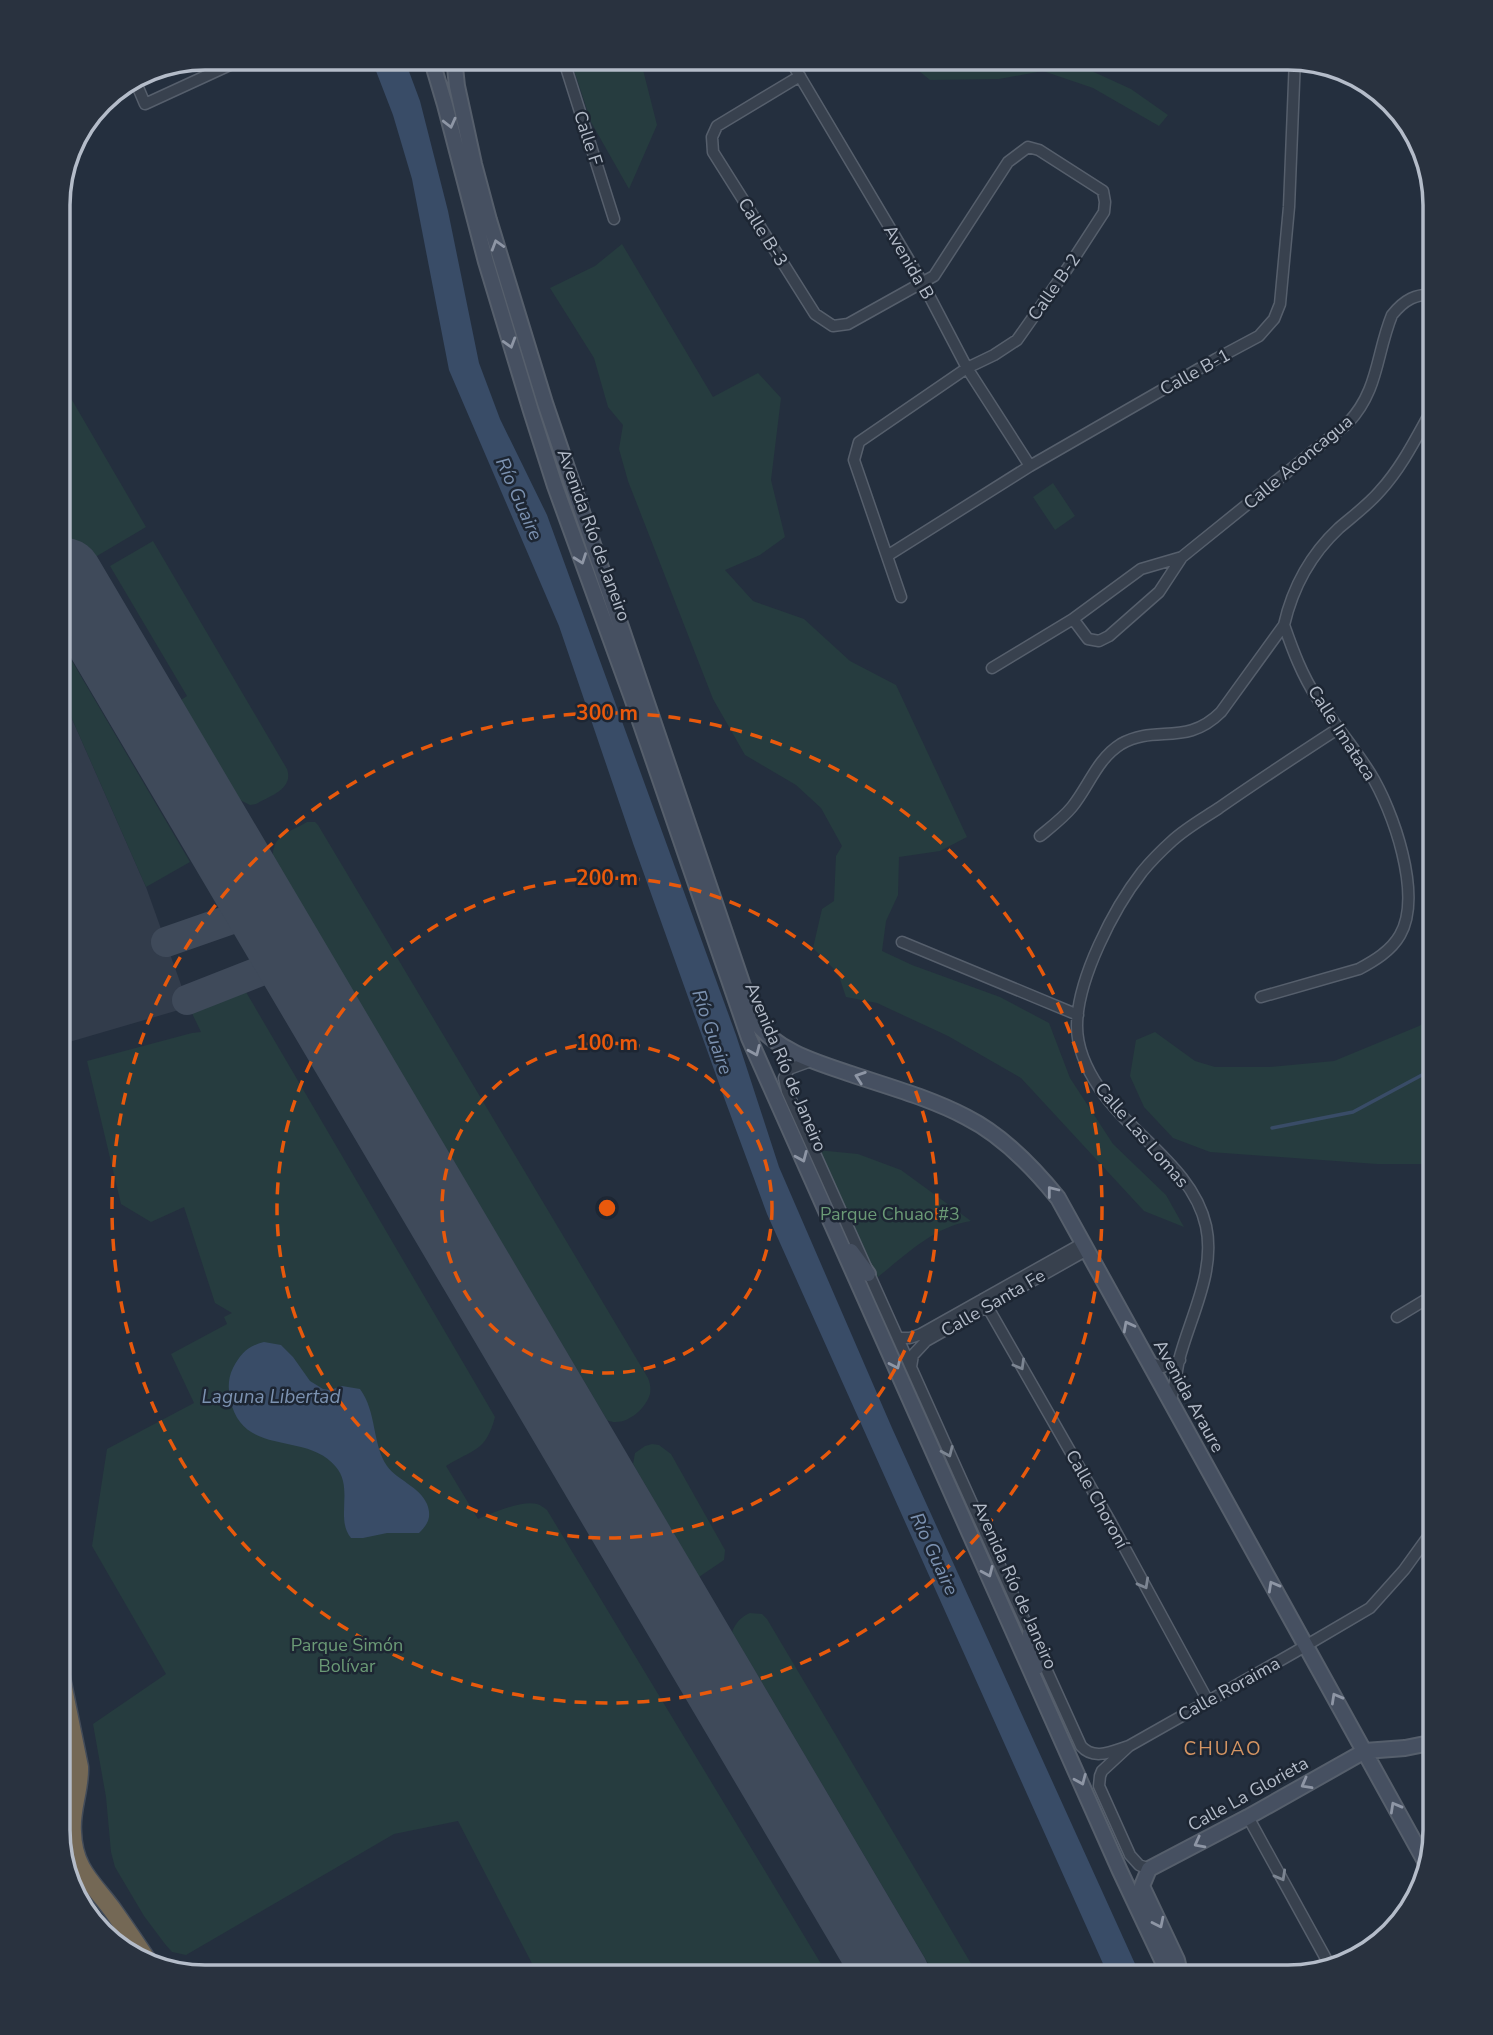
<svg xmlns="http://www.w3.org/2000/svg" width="1493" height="2035" viewBox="0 0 1493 2035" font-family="'Nunito Sans',sans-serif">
  <rect width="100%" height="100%" fill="#242f3e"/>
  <path fill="#323c4b" d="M58,687L146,887L189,1007L59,1045Z"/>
  <path fill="#263c3f" d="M570,58H640L657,125L629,189L591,122Z
    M903,58H1048L1085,68L1131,89L1168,115L1159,126L1093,88L1043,71L999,79L930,80Z
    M622,244L713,397L758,373L781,398L771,480L785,537L760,555L725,570L753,601L804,619L850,661L896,685L967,837L940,851L899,857L898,895L886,921L882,951L912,965L1000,997L1049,1023L1070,1078L1113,1144L1166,1195L1184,1227L1144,1211L1021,1078L948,1036L877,1003L846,997L838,973L813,948L822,909L834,901L836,856L842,846L821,808L796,785L745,755L713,699L628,481L619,449L623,425L608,407L594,358L550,288L595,266Z
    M58,376L146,527L58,579Z
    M1053,483L1075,516L1055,530L1033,497Z
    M153,541L287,769C294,789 270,796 256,804L250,805L240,800L181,700L187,696L110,566Z
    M62,644L190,862L146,887L58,687V647Z
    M307,822H315L318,825L648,1378C650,1383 651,1388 650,1394C645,1411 623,1428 607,1420L273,857C272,835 290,832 307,822Z
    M246,992L495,1417C486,1452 473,1449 446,1466L478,1519C493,1513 521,1500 537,1504C541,1505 544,1508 547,1510L829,1977H648L642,1966L620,1977H539L458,1821L394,1834L186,1955L172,1952L165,1944L144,1916L115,1867L111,1852L106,1797L93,1724L166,1674L92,1546L107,1449L194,1403L171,1354L227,1324L224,1317L232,1313L215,1303L184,1207L151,1222L121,1204L87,1061L192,1033L201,1032L189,1007Z
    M1435,1015V1164H1377L1210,1152L1173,1138L1144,1107L1130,1076L1136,1040L1155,1032L1195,1061L1215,1067H1269L1334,1061L1419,1026Z
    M817,1150L858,1154L901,1170L971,1221C932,1227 904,1257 874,1280Z
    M652,1444L659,1445L671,1454L725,1550L724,1560L699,1577L633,1464L635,1453L645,1446Z
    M750,1613L762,1614L767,1619L979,1977H936L732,1632C736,1622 741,1617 750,1613Z
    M66,1730L72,1770L78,1878L85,1890L82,1893L71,1878L58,1830V1746Z"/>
  <path fill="#394c67" d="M371,58H404L420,101L448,211L479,363L500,419L547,515L736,1035L779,1167L892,1428L1141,1977H1109L767,1214L722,1092L634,846L559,626L449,370L412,179L393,115Z
    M264,1342L281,1345L293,1357L310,1381L323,1389L330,1390L342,1386L360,1389C377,1412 372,1444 387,1466C398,1481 419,1486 427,1504C432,1517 428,1524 419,1533H387L363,1538H351C335,1519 354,1488 336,1467C306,1430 243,1459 230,1399C228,1388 228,1378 233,1368C241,1353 248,1346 264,1342Z"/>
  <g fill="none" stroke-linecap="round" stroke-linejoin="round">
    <path stroke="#394c67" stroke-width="3.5" d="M1272,1128L1353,1112L1435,1068"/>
    <path stroke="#3f4a5a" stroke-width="30" d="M58,618L82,604
      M166,942L261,909
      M187,1000L291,959
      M865,1977L878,1953"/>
    <path stroke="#3f4a5a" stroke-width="74" d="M65,575L893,1977"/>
    <g stroke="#565f6c" stroke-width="13">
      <path id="street" d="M563,58L614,219
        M789,58L922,282L967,368L1030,466
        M800,76L717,126L712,137L713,152L815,314L833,326L848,324L934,276L1008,162L1028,147L1039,150L1103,191L1105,202L1104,212L1067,269L1017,340L994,355L967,368L859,442L854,460L901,597
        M134,78L145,104L245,58
        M1434,294L1433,278L1435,269
        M887,556L1030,466L1216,359L1259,336L1274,319L1280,304L1289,207L1295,58
        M1182,557L1141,569L1073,619L1088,639L1099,641L1109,636L1159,592L1182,557L1348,423C1379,390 1376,354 1392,315C1404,300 1416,293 1435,295
        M992,668L1073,619
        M1040,836C1051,827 1063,818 1072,807C1089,786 1097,759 1121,744C1156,724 1186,747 1221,712L1284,625C1293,586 1310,555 1339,528C1353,516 1368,505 1380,491C1403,466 1418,434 1435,404
        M902,942L1078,1015
        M1261,997L1359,969C1374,961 1391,951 1400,935C1423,895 1393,810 1370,773C1354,747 1334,724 1317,698C1302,675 1293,651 1284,625
        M811,1061L789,1069L784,1078L787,1091L1032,1637
        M983,1299L1110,1521L1208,1701
        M1397,1317L1435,1294
        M898,1338H910L921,1334L1083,1243
        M1148,1362L1163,1367L1180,1360
        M911,1367L913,1355L926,1341L1087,1250
        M1170,1401C1175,1388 1176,1374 1179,1360C1190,1317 1216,1272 1206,1226C1193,1168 1132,1136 1100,1089C1087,1070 1077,1049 1077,1026C1077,979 1114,908 1142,872C1151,861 1162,850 1172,841C1186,828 1204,818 1219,808C1259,780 1299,754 1339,728
        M1038,1651L1081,1746C1094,1761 1113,1751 1129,1746
        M1248,1817L1330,1966
        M1149,1869L1139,1865L1130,1855L1099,1786L1100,1776L1102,1771L1129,1746L1295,1652L1370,1608L1404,1570L1435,1527"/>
    </g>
    <g stroke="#565f6c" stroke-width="18">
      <path id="secondary" d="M431,58L445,105L486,262L531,411L555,486L632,698L749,1038L1120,1871L1170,1977
        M454,58L457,86L474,164L489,220L545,403L755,1021C776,1051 818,1063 851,1074C889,1087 930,1098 966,1117C1002,1135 1033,1167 1058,1198L1426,1863
        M851,1251L868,1274
        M1030,1634L1037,1667
        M1434,1834L1435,1808
        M1181,1977L1177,1960L1142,1886L1149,1869L1248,1817L1365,1751L1405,1748L1435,1742"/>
    </g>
    <g stroke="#434c59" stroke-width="21">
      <path id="highway" d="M58,1663L79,1767C80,1789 70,1810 72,1832C73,1870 94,1884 114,1912C126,1929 137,1945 148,1962"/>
    </g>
    <use href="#street" stroke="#38414e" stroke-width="10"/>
    <use href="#secondary" stroke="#465061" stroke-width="14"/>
    <use href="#highway" stroke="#746855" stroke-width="18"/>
  </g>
  <defs><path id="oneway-chevron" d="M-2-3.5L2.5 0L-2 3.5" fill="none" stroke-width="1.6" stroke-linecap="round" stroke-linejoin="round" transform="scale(1.75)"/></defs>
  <g stroke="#8e96a5">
    <use href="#oneway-chevron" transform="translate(450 123) rotate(76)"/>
    <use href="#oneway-chevron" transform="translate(497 245) rotate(-107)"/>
    <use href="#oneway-chevron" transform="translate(510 343) rotate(73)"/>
    <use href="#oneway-chevron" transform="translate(581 559) rotate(70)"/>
    <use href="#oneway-chevron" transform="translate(755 1051) rotate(66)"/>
    <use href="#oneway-chevron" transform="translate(860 1077) rotate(-161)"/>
    <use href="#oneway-chevron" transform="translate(802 1157) rotate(67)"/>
    <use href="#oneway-chevron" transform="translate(1052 1191) rotate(-128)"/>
    <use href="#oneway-chevron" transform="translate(1128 1326) rotate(-118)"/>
    <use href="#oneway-chevron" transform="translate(896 1364) rotate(65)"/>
    <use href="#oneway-chevron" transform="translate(988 1572) rotate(66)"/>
    <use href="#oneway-chevron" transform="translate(1273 1586) rotate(-119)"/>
    <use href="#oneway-chevron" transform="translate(1336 1698) rotate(-119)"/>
    <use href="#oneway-chevron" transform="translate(1081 1780) rotate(67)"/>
    <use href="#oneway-chevron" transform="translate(1306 1784) rotate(151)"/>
    <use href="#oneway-chevron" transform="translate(1395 1807) rotate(-119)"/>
    <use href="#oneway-chevron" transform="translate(1199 1843) rotate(152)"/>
    <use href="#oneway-chevron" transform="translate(1159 1923) rotate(64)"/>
  </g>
  <g stroke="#7c8592">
    <use href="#oneway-chevron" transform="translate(1020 1365) rotate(60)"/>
    <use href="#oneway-chevron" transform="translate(948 1452) rotate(66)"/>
    <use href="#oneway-chevron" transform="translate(1144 1584) rotate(61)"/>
    <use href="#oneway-chevron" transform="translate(1281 1876) rotate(61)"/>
  </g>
  <g fill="none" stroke="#e8590c" stroke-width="3.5" stroke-dasharray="12 9">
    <circle cx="607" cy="1208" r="165"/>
    <circle cx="607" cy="1208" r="330"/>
    <circle cx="607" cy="1208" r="495"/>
  </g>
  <g text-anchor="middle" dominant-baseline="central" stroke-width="5" stroke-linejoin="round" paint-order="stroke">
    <g font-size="18" fill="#b4bcc9" stroke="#1d2633">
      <text transform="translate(588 138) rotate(72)">Calle F</text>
      <text transform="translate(763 232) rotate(58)">Calle B-3</text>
      <text transform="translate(909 262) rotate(60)">Avenida B</text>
      <text transform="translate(1054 287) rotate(-55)">Calle B-2</text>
      <text transform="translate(1195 372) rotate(-29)">Calle B-1</text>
      <text transform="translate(1298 462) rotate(-40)">Calle Aconcagua</text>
      <text transform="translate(594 535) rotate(70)">Avenida Río de Janeiro</text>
      <text transform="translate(1342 733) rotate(57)">Calle Imataca</text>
      <text transform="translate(786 1067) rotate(67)">Avenida Río de Janeiro</text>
      <text transform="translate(1142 1135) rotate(49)">Calle Las Lomas</text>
      <text transform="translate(993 1303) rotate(-30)">Calle Santa Fe</text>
      <text transform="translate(1189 1396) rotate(61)">Avenida Araure</text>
      <text transform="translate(1097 1499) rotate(61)">Calle Choroní</text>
      <text transform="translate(1015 1585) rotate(66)">Avenida Río de Janeiro</text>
      <text transform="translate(1229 1689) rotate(-29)">Calle Roraima</text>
      <text transform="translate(1248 1794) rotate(-29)">Calle La Glorieta</text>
    </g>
    <g font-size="18" fill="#6b9a76" stroke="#1d2633">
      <text x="890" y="1214">Parque Chuao #3</text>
      <text x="347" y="1645">Parque Simón<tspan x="347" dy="21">Bolívar</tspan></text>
    </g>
    <g font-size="19" font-style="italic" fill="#7c92b1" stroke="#1d2633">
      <text transform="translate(519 499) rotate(66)">Río Guaire</text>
      <text transform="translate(712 1032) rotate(71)">Río Guaire</text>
      <text x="271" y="1397">Laguna Libertad</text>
      <text transform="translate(934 1554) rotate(65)">Río Guaire</text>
    </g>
    <g font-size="19" letter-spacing="2" fill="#d59563" stroke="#1d2633">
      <text x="1223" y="1749">CHUAO</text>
    </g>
  </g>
  <path d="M0 0H1493V2035H0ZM205 70H1288A135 135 0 0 1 1423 205V1830A135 135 0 0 1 1288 1965H205A135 135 0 0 1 70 1830V205A135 135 0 0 1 205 70Z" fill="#29323f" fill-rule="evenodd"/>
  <path fill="none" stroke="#b4bcc9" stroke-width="3.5" d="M205 70H1288A135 135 0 0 1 1423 205V1830A135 135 0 0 1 1288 1965H205A135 135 0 0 1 70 1830V205A135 135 0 0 1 205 70Z"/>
  <circle cx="607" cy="1208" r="10" fill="#e8590c" stroke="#1d2633" stroke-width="3.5"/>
  <g font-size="21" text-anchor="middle" font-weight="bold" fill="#e8590c" stroke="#1d2633" stroke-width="5" stroke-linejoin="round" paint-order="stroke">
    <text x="607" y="720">300 m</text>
    <text x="607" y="885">200 m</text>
    <text x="607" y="1050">100 m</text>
  </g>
</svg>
